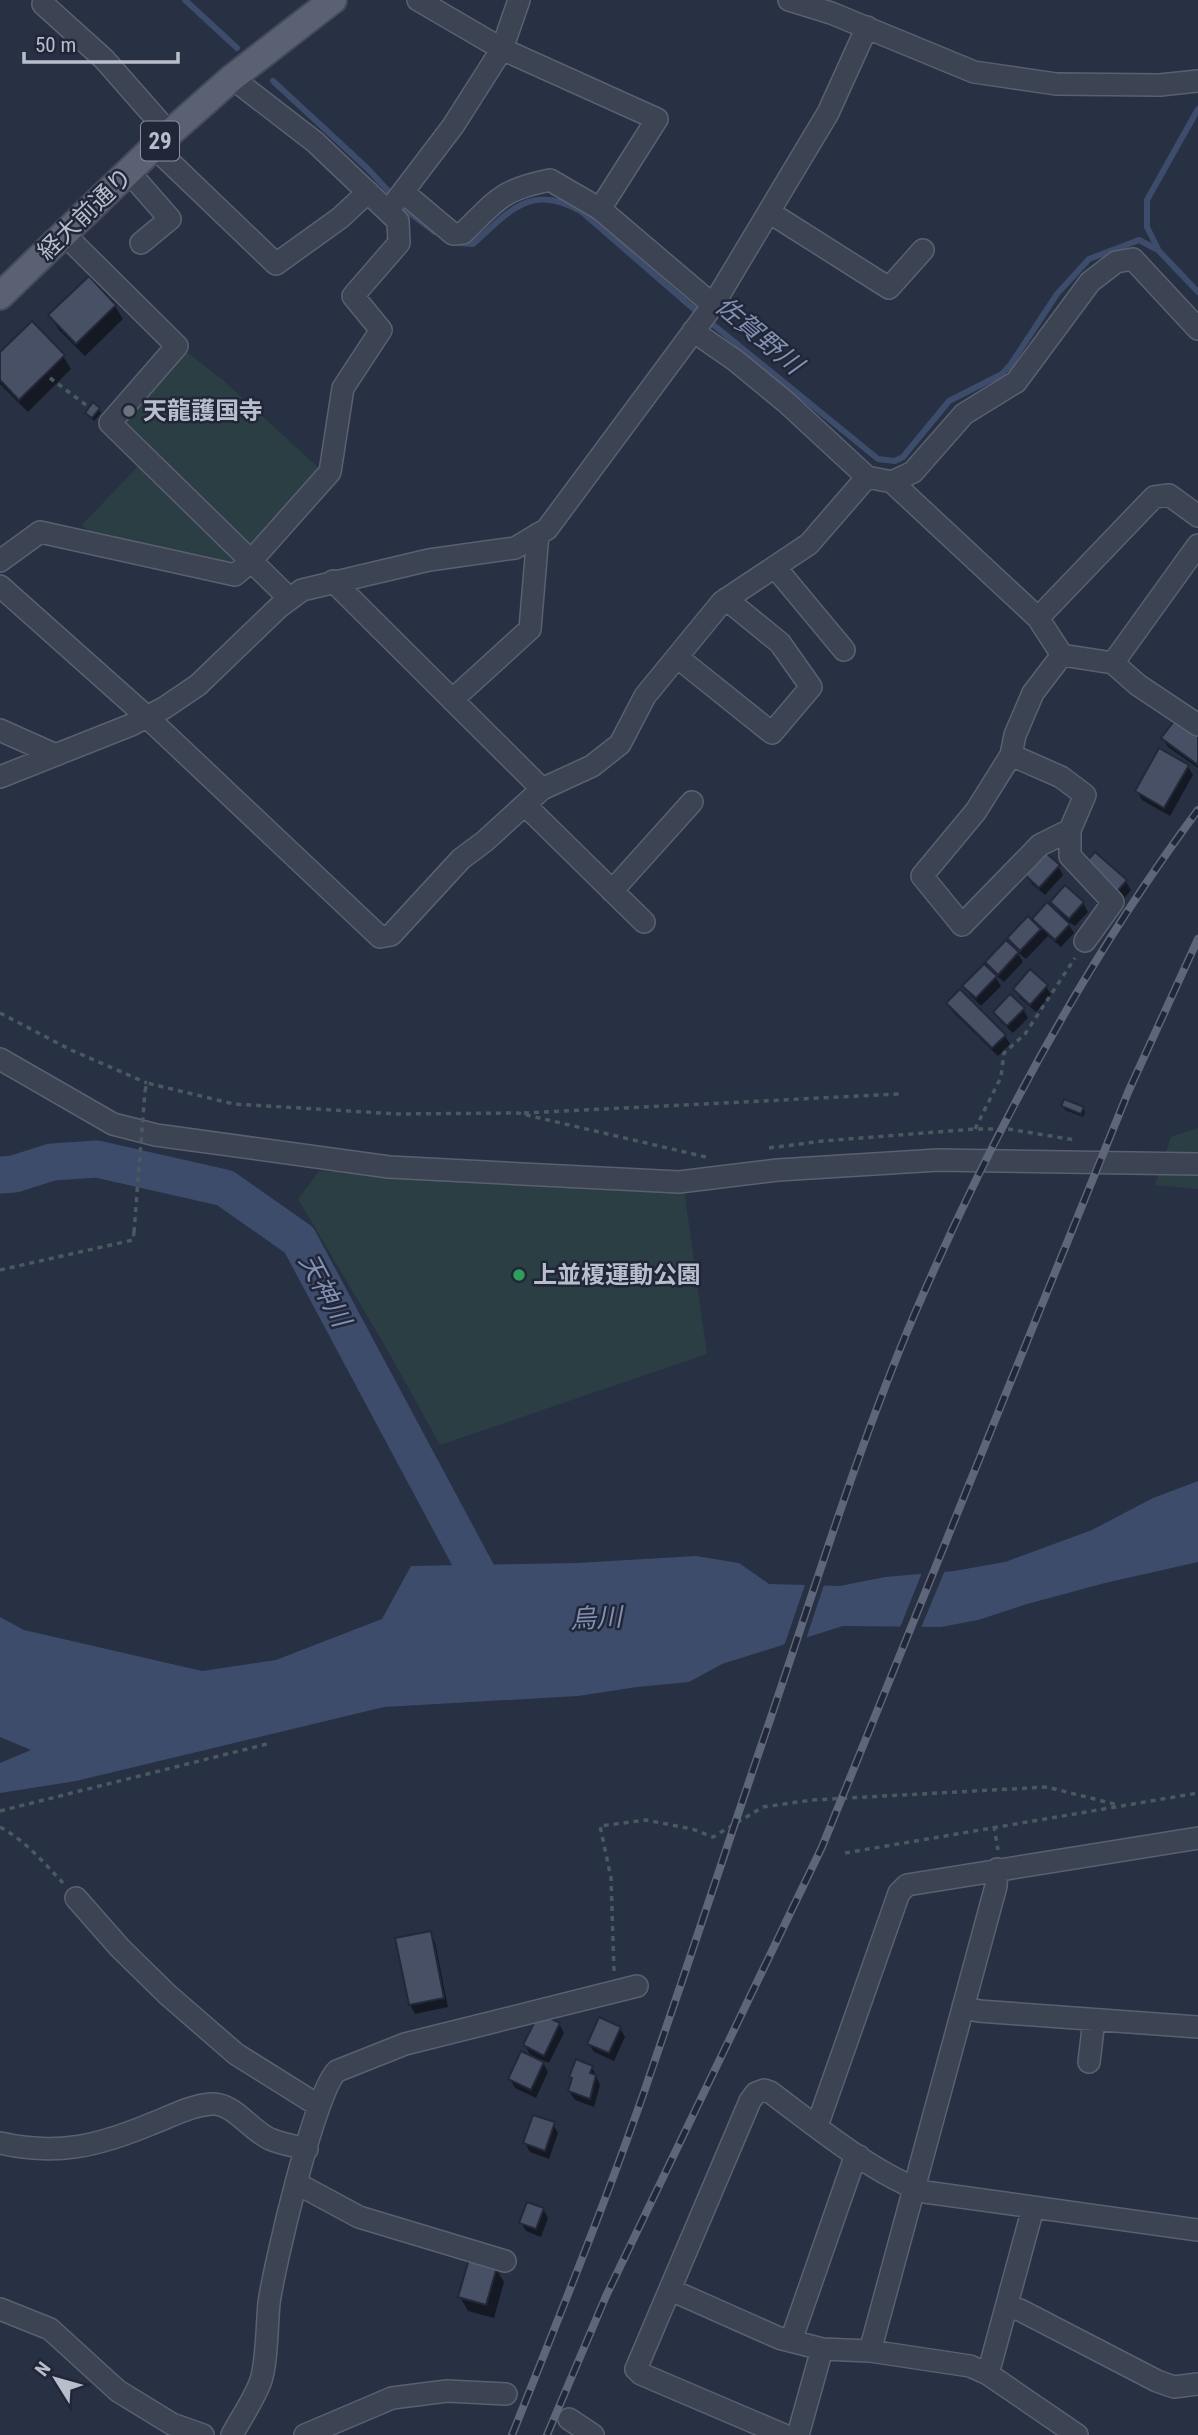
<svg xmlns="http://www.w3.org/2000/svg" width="1198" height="2435" viewBox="0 0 1198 2435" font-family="'Roboto Condensed','Noto Sans JP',sans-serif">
  <rect width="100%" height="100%" fill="#283043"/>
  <path fill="#2a3e44" d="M183,349L224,381L322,471L249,551L121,421Z
    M141,463L241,559L233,566L97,538L82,525Z
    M1198,1128V1189L1155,1185L1171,1137Z
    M319,1171L684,1189L707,1354L440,1445L388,1351L298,1199Z"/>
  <path fill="#3e4c6b" d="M1198,1481V1562L1105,1583L1027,1604L978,1620L941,1627L843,1626L722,1664L689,1682L637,1687L578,1696L384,1707L76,1781L0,1793V1763L31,1750L0,1737V1617L24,1630L202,1671L276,1660L382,1619L411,1566L577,1563L696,1556L739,1563L769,1584L840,1586L885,1577L954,1571L1005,1562L1092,1530L1153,1498Z"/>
  <path fill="#283043" d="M946,1568L920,1630H899L923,1570Z
    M806,1582H825L805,1642L783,1649Z"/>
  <path fill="#0007" d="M115,306L123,319L85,356L58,329L51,316Z
    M0,354L63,356L71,369L28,412L0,384Z
    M99,409L101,413L94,421L87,413Z
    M1198,733V768L1168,747L1163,738Z
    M1188,767L1193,775L1170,816L1142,800L1137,791Z
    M1095,854L1126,882L1131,890L1121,902Z
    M1058,866L1063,875L1045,895L1032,884L1027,875Z
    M1053,902L1083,903L1088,912L1075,926L1065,919L1074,933L1061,947L1048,936L1026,959L1016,951L1023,962L1004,982L994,974L987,962L1016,950L1009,938L1032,922L1047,905L1061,916Z
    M994,975L1001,986L981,1006L970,995L965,986Z
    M1046,986L1051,995L1036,1012L1020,998L1015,989Z
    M948,1003L1005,1036L1010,1044L998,1056L953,1012Z
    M1023,1009L1028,1018L1013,1033L1000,1021L995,1012Z
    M1063,1106L1083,1108L1085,1112L1083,1117L1065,1110Z
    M430,1933L435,1942L448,2007L415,2014L410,2005L397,1940Z
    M559,2024L564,2033L549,2063L541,2059L548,2072L536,2098L515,2088L510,2079L532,2058L525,2045Z
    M620,2028L625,2037L614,2061L594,2052L589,2044Z
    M592,2067L600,2085L594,2107L575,2100L569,2091L573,2081L571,2077Z
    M553,2124L558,2133L549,2159L530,2152L525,2143Z
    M543,2209L548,2218L541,2237L526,2231L521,2223Z
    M496,2269L504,2282L494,2318L468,2311L460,2297Z"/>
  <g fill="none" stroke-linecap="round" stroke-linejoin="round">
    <path stroke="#3e4c6b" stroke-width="6" d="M185,0L237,48
      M273,81L367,168L406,210L435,232
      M457,243L473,244C510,211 531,182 582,212L689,305L878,459L895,461L903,457L949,401L1002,374L1011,364L1057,294L1089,259L1139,240L1158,250L1198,292
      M1158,249L1147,227V200L1198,109"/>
    <path stroke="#3e4c6b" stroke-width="37" d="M0,1175L14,1174L52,1162L97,1159L225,1188L299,1240L496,1608"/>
  </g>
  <path fill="#475064" stroke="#23293a" stroke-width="2" d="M89,276L116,305L76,344L48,315Z
    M32,321L65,355L19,400L0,380V352Z
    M93,402L100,408L92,418L85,413Z
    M1178,716L1198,730V765L1161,738Z
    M1159,748L1189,765L1164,808L1135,791Z
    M1045,852L1060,865L1039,888L1025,875Z
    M1095,852L1127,880L1115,894L1083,865Z
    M1065,885L1084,902L1069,919L1050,902Z
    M1047,902L1070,924L1055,940L1032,919Z
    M1028,916L1041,929L1020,951L1007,938Z
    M1006,940L1019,952L998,975L985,962Z
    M984,964L997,976L976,998L962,986Z
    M1030,969L1048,985L1030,1005L1013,989Z
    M960,989L1006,1035L992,1048L946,1003Z
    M1010,994L1025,1008L1007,1026L993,1012Z
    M1064,1099L1084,1107L1081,1114L1061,1106Z
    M431,1931L444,1998L409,2005L395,1938Z
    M539,2013L560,2023L544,2056L523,2045Z
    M599,2017L621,2027L609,2053L587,2044Z
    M521,2051L544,2062L531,2090L508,2079Z
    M576,2059L593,2066L590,2073L596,2075L590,2099L568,2091L572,2078L569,2077Z
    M533,2115L555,2122L545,2151L523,2143Z
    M527,2202L544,2208L536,2229L519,2223Z
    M469,2259L497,2267L486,2305L458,2297Z"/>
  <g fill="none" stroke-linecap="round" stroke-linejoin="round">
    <g stroke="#5a6070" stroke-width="24">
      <path id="minor" d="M418,0L502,49L657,119L600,209
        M789,0L831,13L974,72L1056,84L1160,85L1198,81
        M43,4L104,59L169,133
        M154,147L276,264L340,218L368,192
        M129,172L170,219L141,243
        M403,192L453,234L463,233C498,199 501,190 550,180L600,209L713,305
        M396,201L453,126L502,49L519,0
        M769,212L889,288L923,250
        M65,235L177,346L110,423L290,599
        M693,331L736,361L787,403L867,477L892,482L913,472L964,414L1016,382L1090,282L1116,262L1133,259L1198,329
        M892,482L1038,618L1062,655L1113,663L1198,545
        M0,561L40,532L235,575L250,562L330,472L343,388L381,330L353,296L399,243L398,221L315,142L232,78
        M775,567L844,650
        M333,581L542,789
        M0,586L147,717L380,937L391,935L461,859L485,841L542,789L592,766L620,744L645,696L722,602L809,544L867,477
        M1038,618L1154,497L1169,495L1198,516
        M1062,655L1033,693L1015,735L1011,755L976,811L922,876L962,925L1040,845L1070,830
        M677,657L772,733L811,687L780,643L726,599
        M1113,663L1138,685L1198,725
        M452,700L530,629L538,534
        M0,730L56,755
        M1011,755L1061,777L1085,795L1070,830V856L1113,902L1085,941
        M0,777L131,725L164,708L198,685L279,607L302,590L429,560L515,548L547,529L713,305L828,113L867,27
        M525,805L644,922
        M612,891L692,802
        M0,1059L113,1124L156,1135L389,1167L679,1182L778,1170L938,1160L1198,1164
        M76,1898L120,1948L168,1995L236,2054L319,2106
        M963,2007L979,2011L1198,2027
        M1089,2062L1094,2020
        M817,2126L899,1893L907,1885L1198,1838
        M0,2143C57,2156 98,2146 151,2124C170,2117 191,2105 212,2104C234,2103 251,2131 270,2139C281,2144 295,2146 307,2149
        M296,2183L359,2217L505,2261
        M671,2290L779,2338L822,2349L870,2351L970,2366L988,2374L1077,2435
        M1007,2307L1020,2310L1157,2381L1174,2387L1198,2384
        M0,2309L50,2329L118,2391L172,2424L203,2435
        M794,2340V2332L853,2163L859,2156
        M870,2351L996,1886L997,1869
        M988,2374L1033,2208
        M569,2419L593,2435
        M232,2435C241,2418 253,2401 260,2383C267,2366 267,2323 269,2303C274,2267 315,2090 337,2071L405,2044L637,1986
        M305,2435L392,2398L447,2391L506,2394
        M784,2435L641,2374L636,2369L750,2101L756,2093L764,2090L770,2092C816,2126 872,2173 925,2192L1198,2230
        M798,2435L822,2349"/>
    </g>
    <g stroke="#464b5c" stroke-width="30">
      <path id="major" d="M0,296L154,147L232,78L333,0"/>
    </g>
    <path stroke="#485a60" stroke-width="3.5" stroke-dasharray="5 5" stroke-linecap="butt" d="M50,378L94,411
      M0,1013L71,1050L147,1083
      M145,1091L147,1083L234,1104L398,1114L518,1113L706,1157
      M524,1113L900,1094
      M975,1129L1001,1077L1004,1053L1025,1034L1075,958
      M769,1148L823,1141L975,1129H1008L1075,1140
      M0,1270L133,1240L134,1232
      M0,1811L271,1743
      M994,1826L998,1850
      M0,1827C26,1841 43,1862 63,1883
      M845,1853L1198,1793
      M614,1971L611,1878L600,1826L646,1820L692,1829L713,1837L763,1807L812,1800L1047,1787L1118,1805"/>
    <use href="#minor" stroke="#3c4352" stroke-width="21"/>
    <use href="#major" stroke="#5a6172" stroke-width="26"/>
    <g stroke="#5e6679" stroke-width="8">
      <path id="rail" d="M512,2435C557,2322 603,2209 643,2095C682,1983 719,1870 757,1758C808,1611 854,1456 915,1313C990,1139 1085,962 1198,810
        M547,2435L606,2296L822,1847L1129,1090L1198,939"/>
    </g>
    <use href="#rail" stroke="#212738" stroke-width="5" stroke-dasharray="16" stroke-linecap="butt"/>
    <path stroke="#485a60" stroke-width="3.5" stroke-dasharray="5 5" stroke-linecap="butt" d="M134,1232L145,1091"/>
  </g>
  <circle fill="#6b7280" stroke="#212738" stroke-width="2.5" cx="129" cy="411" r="7"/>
  <circle fill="#2e9e5b" stroke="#212738" stroke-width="2.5" cx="519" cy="1275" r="7"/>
  <g text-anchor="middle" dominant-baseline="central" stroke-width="5" stroke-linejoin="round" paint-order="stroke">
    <rect fill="#212738" stroke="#8b91a0" stroke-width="2" x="141" y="121.5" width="38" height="39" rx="5"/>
    <g font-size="23" font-weight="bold" fill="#b9becc">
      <text x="160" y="141">29</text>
    </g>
    <g font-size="24" fill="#b9becc" stroke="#212738">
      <text transform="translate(85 214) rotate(-44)">経大前通り</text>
    </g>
    <g font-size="24" font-weight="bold" fill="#b9becc" stroke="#212738" text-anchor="start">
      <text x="143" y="411">天龍護国寺</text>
      <text x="533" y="1275">上並榎運動公園</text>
    </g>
    <g font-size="26" font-style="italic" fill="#8290b2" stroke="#212738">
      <text transform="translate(759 335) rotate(40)">佐賀野川</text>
      <text transform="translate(325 1290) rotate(62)">天神川</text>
      <text transform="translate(596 1618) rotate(-3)">烏川</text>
    </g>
  </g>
  <g transform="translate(56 2379) rotate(307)" stroke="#212738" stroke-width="5" paint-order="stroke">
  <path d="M0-5L12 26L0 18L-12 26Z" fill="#b9becc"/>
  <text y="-10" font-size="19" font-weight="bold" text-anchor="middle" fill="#b9becc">N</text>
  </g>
  <path d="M24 52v10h154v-10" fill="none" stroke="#b9becc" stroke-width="3.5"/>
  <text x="35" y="52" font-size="21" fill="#b9becc" stroke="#212738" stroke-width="5" paint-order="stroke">50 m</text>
</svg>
